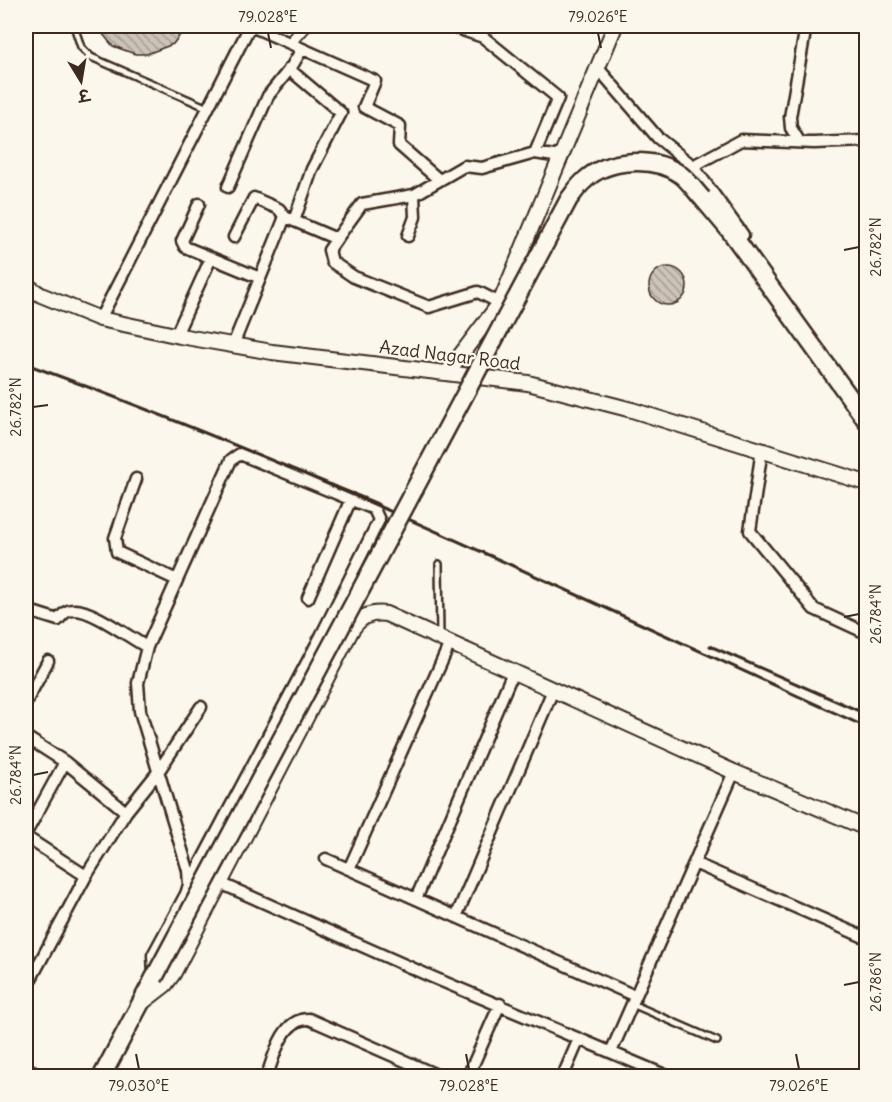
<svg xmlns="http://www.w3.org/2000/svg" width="892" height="1102" viewBox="0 0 892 1102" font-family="Delius,'Playpen Sans Deva',sans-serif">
  <defs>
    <pattern id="building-back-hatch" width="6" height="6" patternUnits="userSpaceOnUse" patternTransform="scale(1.5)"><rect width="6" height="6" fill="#ccc4b9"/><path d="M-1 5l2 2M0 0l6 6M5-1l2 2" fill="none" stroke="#a79f96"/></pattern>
  </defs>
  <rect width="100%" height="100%" fill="#fbf7ec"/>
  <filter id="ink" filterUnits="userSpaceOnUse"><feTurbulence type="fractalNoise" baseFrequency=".0167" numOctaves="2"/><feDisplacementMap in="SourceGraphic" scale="12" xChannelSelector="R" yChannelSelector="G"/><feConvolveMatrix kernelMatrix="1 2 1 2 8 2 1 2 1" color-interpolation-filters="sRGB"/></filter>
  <g filter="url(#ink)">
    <path fill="url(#building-back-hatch)" stroke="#3b2a1e" stroke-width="1.5" d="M96,26H187L173,44L147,54H135L113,46Z
      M649 286a19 19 0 1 1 38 0a19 19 0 1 1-38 0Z"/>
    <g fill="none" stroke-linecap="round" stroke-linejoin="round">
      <g stroke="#3b2a1e" stroke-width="10">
        <path id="service" d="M74,26L81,47L91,57L208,108
          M439,564L440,637
          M632,1004L717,1041"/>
      </g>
      <g stroke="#3b2a1e" stroke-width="15">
        <path id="minor" d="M251,26L375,81L364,107L400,126L399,145L438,179
          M450,26L483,37L558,98L535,153
          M290,43L305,26
          M597,67L658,138L693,166L743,235
          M289,69L341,113L312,169L294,221
          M799,141L791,128L790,117L806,26
          M693,166L741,140L814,143L866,141
          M228,187L268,96L292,66L302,49
          M199,204L182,241L185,247L260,278
          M408,236L415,217L414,195
          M234,237L254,198L279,209L285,217L332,237H338L362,204L414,195L464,166L482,168L535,153L560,157
          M338,237L329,250L332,262L354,277L429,307L478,292L500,303
          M100,319L250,26
          M176,335L211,258
          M233,345L285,217
          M762,449L750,531L814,609L866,633
          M136,479L115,538L117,552L177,580
          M308,598L351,499
          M26,610L58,620C63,614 66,610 74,610C92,609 130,638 147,647
          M26,702L48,661
          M26,737L65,762L126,812
          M26,833L65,762
          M26,837L86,876
          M326,859L635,996
          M694,863L866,938
          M349,869L450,643
          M220,883L432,977L667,1076
          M416,899L513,672
          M456,917L553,690
          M154,975L153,955L186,894L189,885L188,870L140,711L138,683L147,647L231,460L240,454L367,506L374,509L379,520L321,636L189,885
          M26,988L86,876L126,812L158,772L201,707
          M611,1052L734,772
          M26,1068L43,1076
          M267,1076C274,1055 283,1018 309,1019L439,1076
          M468,1076L500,1004
          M563,1076L579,1039"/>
      </g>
      <g stroke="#3b2a1e" stroke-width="18">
        <path id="tertiary" d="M26,285L41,295L100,319L180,336L272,352L528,383L632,410L866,483
          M447,373L500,303L615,26
          M143,1002L165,985L173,974L351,631C360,617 369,612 386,614L734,772L866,828"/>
      </g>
      <g stroke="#3b2a1e" stroke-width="21">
        <path id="primary" d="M703,199L730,231L866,420
          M102,1076L154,978"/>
      </g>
      <use href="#service" stroke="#fbf7ec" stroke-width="5"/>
      <use href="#minor" stroke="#fbf7ec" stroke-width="10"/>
      <use href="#tertiary" stroke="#fbf7ec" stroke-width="14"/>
      <use href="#primary" stroke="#fbf7ec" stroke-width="16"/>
      <path stroke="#3b2a1e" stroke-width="3" d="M26,364C313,468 588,601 866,727
        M710,646L866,714"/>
      <g stroke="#3b2a1e" stroke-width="21" stroke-linecap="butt">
        <path id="primary-bridge" d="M154,978L569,199C574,193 578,186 584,181C607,158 655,156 681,175C689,181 696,192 703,199"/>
      </g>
      <use href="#primary-bridge" stroke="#fbf7ec" stroke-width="16"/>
    </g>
  </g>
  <path fill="none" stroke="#3b2a1e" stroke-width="2" d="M268,33L271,48M598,33L601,48M844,250L859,247M33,407L48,405M844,617L859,614M33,775L48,772M844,985L859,982M136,1054L139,1069M466,1054L469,1069M796,1054L799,1069"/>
  <g text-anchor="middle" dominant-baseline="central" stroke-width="4.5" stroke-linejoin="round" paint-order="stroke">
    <g font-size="18" fill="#3b2a1e" stroke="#fbf7ec">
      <text transform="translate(450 355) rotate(7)">Azad Nagar Road</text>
    </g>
  </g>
  <rect width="892" height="1102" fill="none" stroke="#fbf7ec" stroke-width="66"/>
  <g transform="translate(81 81) rotate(169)" stroke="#fbf7ec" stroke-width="4.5" paint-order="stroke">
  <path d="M0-4.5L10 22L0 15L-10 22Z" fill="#3b2a1e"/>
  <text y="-9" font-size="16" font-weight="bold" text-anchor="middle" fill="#3b2a1e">उ</text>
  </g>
  <rect x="33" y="33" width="826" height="1036" fill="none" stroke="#3b2a1e" stroke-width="2"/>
  <g font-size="15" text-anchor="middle" fill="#3b2a1e">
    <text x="268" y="22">79.028°E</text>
    <text x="598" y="22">79.026°E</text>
    <text transform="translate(876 247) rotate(-90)" y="5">26.782°N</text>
    <text transform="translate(16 407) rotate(-90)" y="5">26.782°N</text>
    <text transform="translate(876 614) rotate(-90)" y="5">26.784°N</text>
    <text transform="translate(16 775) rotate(-90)" y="5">26.784°N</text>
    <text transform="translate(876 982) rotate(-90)" y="5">26.786°N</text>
    <text x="139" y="1091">79.030°E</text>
    <text x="469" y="1091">79.028°E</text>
    <text x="799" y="1091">79.026°E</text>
  </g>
</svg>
